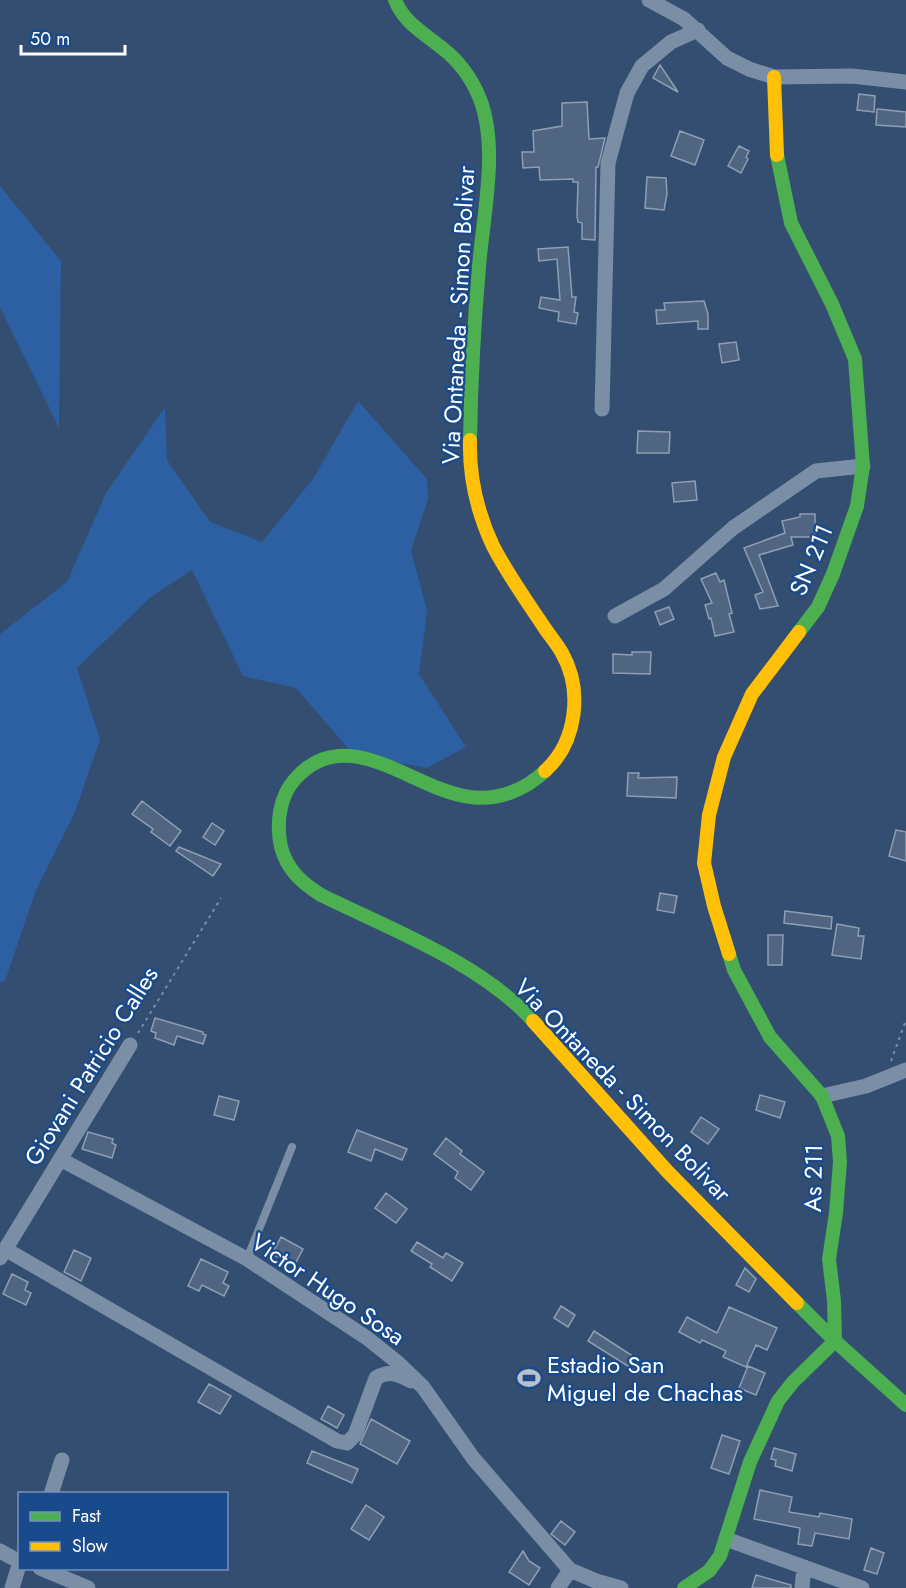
<svg xmlns="http://www.w3.org/2000/svg" width="906" height="1588" viewBox="0 0 906 1588" font-family="Jost,sans-serif">
  <rect width="100%" height="100%" fill="#334e71"/>
  <path fill="#2c60a2" d="M0,186L61,261L59,428L0,307Z
    M358,401L427,479L428,499L411,550L427,611L419,674L466,747L427,768L354,755L296,688L243,676L192,570L151,597L77,668L100,739L75,812L36,890L5,981L0,983V634L67,582L106,493L165,407L167,460L210,522L262,542L313,479Z"/>
  <path fill="#4f6582" stroke="#8e9fb4" stroke-width="1.5" d="M660,65L678,92L653,78Z
    M859,94L875,96L874,112L857,110Z
    M587,102L589,139L605,138L598,167H596L595,240L582,239V223L578,222L577,216L578,182H573V179L540,180L539,167L523,168L522,152H534L533,131L562,126V103Z
    M877,109L906,112V127L876,125Z
    M680,131L704,140L695,165L671,156Z
    M739,146L749,151L746,157L748,159L741,173L728,166Z
    M647,177L666,178L667,194L664,210L645,208Z
    M568,247L572,297H576L574,312L578,313L576,324L558,321L559,312L539,308L541,297L560,300L557,259L539,261L538,249Z
    M704,301L708,314V329H698V321L657,324L656,310H665L664,303Z
    M736,342L739,360L722,363L719,344Z
    M638,431L670,432L669,453H637Z
    M695,481L697,500L674,502L672,483Z
    M800,514H815V537H791L793,545L759,555L778,606L760,609L755,595L763,592L744,548L785,533L782,521L800,517Z
    M716,573L720,582L724,580L732,613L729,614L734,632L715,636L711,618L709,619L705,605L712,603L701,579Z
    M669,607L674,619L660,625L655,612Z
    M632,652H651L650,674L613,673V654L632,655Z
    M628,773H639L638,778L677,777L676,798L627,796Z
    M142,801L181,831L170,846L151,832L153,829L132,814Z
    M212,823L224,831L215,845L203,837Z
    M896,830L906,832V861L889,856Z
    M179,847L221,864L213,876L176,851Z
    M660,893L677,896L674,913L657,910Z
    M785,911L832,917L831,929L784,923Z
    M837,924L859,928L858,936H864L861,959L832,955Z
    M768,935H783L782,965H768Z
    M155,1018L203,1032V1034L206,1035L203,1044L177,1036L174,1045L155,1038L156,1033L151,1031Z
    M760,1095L785,1102L780,1118L756,1110Z
    M219,1096L239,1101L234,1120L214,1115Z
    M701,1117L719,1129L708,1144L691,1132Z
    M357,1130L407,1149L402,1160L375,1149L371,1161L348,1152Z
    M88,1132L113,1139L112,1143L116,1145L112,1158L82,1149Z
    M446,1138L462,1151L460,1154L484,1172L471,1190L455,1178L458,1172L434,1154Z
    M386,1193L407,1209L396,1223L375,1208Z
    M281,1237L303,1249L294,1266L272,1254Z
    M417,1242L443,1258L446,1253L463,1263L452,1281L430,1267L432,1264L411,1251Z
    M74,1250L91,1258L81,1281L64,1272Z
    M201,1259L228,1272L223,1283L229,1286L224,1296L202,1285L199,1291L188,1286Z
    M745,1268L756,1279L749,1292L736,1285Z
    M12,1274L28,1282L25,1290L31,1293L26,1305L3,1294Z
    M561,1306L575,1315L568,1327L554,1318Z
    M729,1307L777,1328L767,1350L756,1345L746,1367L723,1357L726,1351L702,1340L700,1343L679,1332L687,1317L717,1333Z
    M594,1331L645,1364L639,1373L588,1341Z
    M748,1366L765,1373L756,1395L739,1388Z
    M209,1384L231,1396L220,1414L198,1402Z
    M328,1406L344,1415L337,1428L321,1419Z
    M371,1419L410,1441L397,1464L360,1444Z
    M722,1435L740,1441L729,1474L711,1468Z
    M774,1448L796,1454L792,1471L775,1466L776,1460L771,1459Z
    M312,1451L358,1469L352,1483L307,1463Z
    M760,1490L792,1497L789,1512L819,1517L820,1513L852,1519L849,1539L815,1533L812,1546L798,1544L800,1528L754,1519Z
    M366,1505L384,1517L369,1540L351,1529Z
    M561,1521L575,1532L565,1545L551,1534Z
    M871,1548L884,1553L877,1574L864,1570Z
    M523,1551L529,1561L540,1568L529,1585L509,1572Z
    M756,1575L791,1585V1588H752Z"/>
  <g fill="none" stroke-linecap="round" stroke-linejoin="round">
    <path stroke="#7a8ea6" stroke-width="2" stroke-dasharray="3 4.5" stroke-linecap="butt" d="M138,1033L221,898
      M891,1061L906,1020"/>
    <path stroke="#7a8ea6" stroke-width="8" d="M247,1259L292,1147"/>
    <path stroke="#7a8ea6" stroke-width="15" d="M649,0L684,19L727,58L749,69L774,77L852,76L906,82
      M602,409L608,163L627,93L642,66L671,42L698,30
      M615,616L664,589L733,528L816,471L863,466
      M822,1096L866,1086L906,1070
      M60,1159L247,1259L367,1338L397,1362L423,1387L473,1458L570,1570
      M5,1249L337,1441L347,1443L355,1435L376,1378C389,1370 398,1374 411,1381
      M0,1258L130,1045
      M51,1494L62,1460
      M726,1539L862,1588
      M0,1551L20,1562
      M40,1568L88,1588
      M12,1588L20,1562
      M558,1588L570,1570L596,1581L621,1588
      M802,1588L804,1567"/>
    <path stroke="#4caf50" stroke-width="14" d="M395,0C404,23 424,33 442,48C459,61 472,79 480,99C499,148 483,215 479,267C474,324 471,382 470,440
      M777,155L791,223L832,304L855,359L863,466L857,506L833,574L818,607L799,632
      M533,1021C481,963 390,929 321,895C302,883 287,870 281,847C276,824 279,796 296,778C348,721 413,790 470,797C498,801 525,790 545,771
      M797,1303L835,1341L906,1405
      M684,1588L709,1571L720,1556L750,1462L778,1401L793,1382L835,1341L834,1301L829,1259L836,1213L840,1162L838,1136L822,1096L770,1037L734,970L729,954"/>
    <path stroke="#ffc107" stroke-width="14" d="M774,77L777,155
      M470,440C469,477 477,512 493,546C508,575 526,600 544,627C550,636 557,644 562,653C583,690 577,742 545,771
      M729,954L714,906L704,863L709,815L724,757L752,694L799,632
      M533,1021L667,1171L797,1303"/>
  </g>
  <defs>
    <g id="stadium-bare" transform="scale(1.8)"><path d="M0-5a6.5 5 0 1 0 0 10a6.5 5 0 1 0 0-10ZM-3.5-1.8h7v3.6h-7Z" fill="#b8c1cd" stroke="#184a8c" stroke-width="2.5" paint-order="stroke"/></g>
  </defs>
  <g fill-rule="evenodd">
    <use href="#stadium-bare" x="529" y="1378"/>
  </g>
  <g text-anchor="middle" dominant-baseline="central" stroke-width="4.5" stroke-linejoin="round" paint-order="stroke">
    <g font-size="24" fill="#fff" stroke="#184a8c">
      <text transform="translate(458 315) rotate(-87)">Via Ontaneda - Simon Bolivar</text>
      <text transform="translate(811 560) rotate(-67)">SN 211</text>
      <text transform="translate(91 1066) rotate(-58)">Giovani Patricio Calles</text>
      <text transform="translate(623 1090) rotate(46)">Via Ontaneda - Simon Bolivar</text>
      <text transform="translate(813 1178) rotate(-89)">As 211</text>
      <text transform="translate(328 1289) rotate(34)">Victor Hugo Sosa</text>
    </g>
    <g font-size="24" fill="#fff" stroke="#184a8c" text-anchor="start">
      <text x="547" y="1364">Estadio San<tspan x="547" dy="28">Miguel de Chachas</tspan></text>
    </g>
  </g>
  <rect x="18" y="1492" width="210" height="78" fill="#184a8c" stroke="#7492ba" stroke-width="1.5"/>
  <rect x="30" y="1512" width="30" height="9" fill="#4caf50" stroke="#7492ba" stroke-width="1.5"/>
  <text x="72" y="1522" font-size="18" fill="#ffffff">Fast</text>
  <rect x="30" y="1542" width="30" height="9" fill="#ffc107" stroke="#7492ba" stroke-width="1.5"/>
  <text x="72" y="1552" font-size="18" fill="#ffffff">Slow</text>
  <path d="M21 45v9h104v-9" fill="none" stroke="#ffffff" stroke-width="3"/>
  <text x="30" y="45" font-size="18" fill="#ffffff" stroke="#184a8c" stroke-width="4.5" paint-order="stroke">50 m</text>
</svg>
